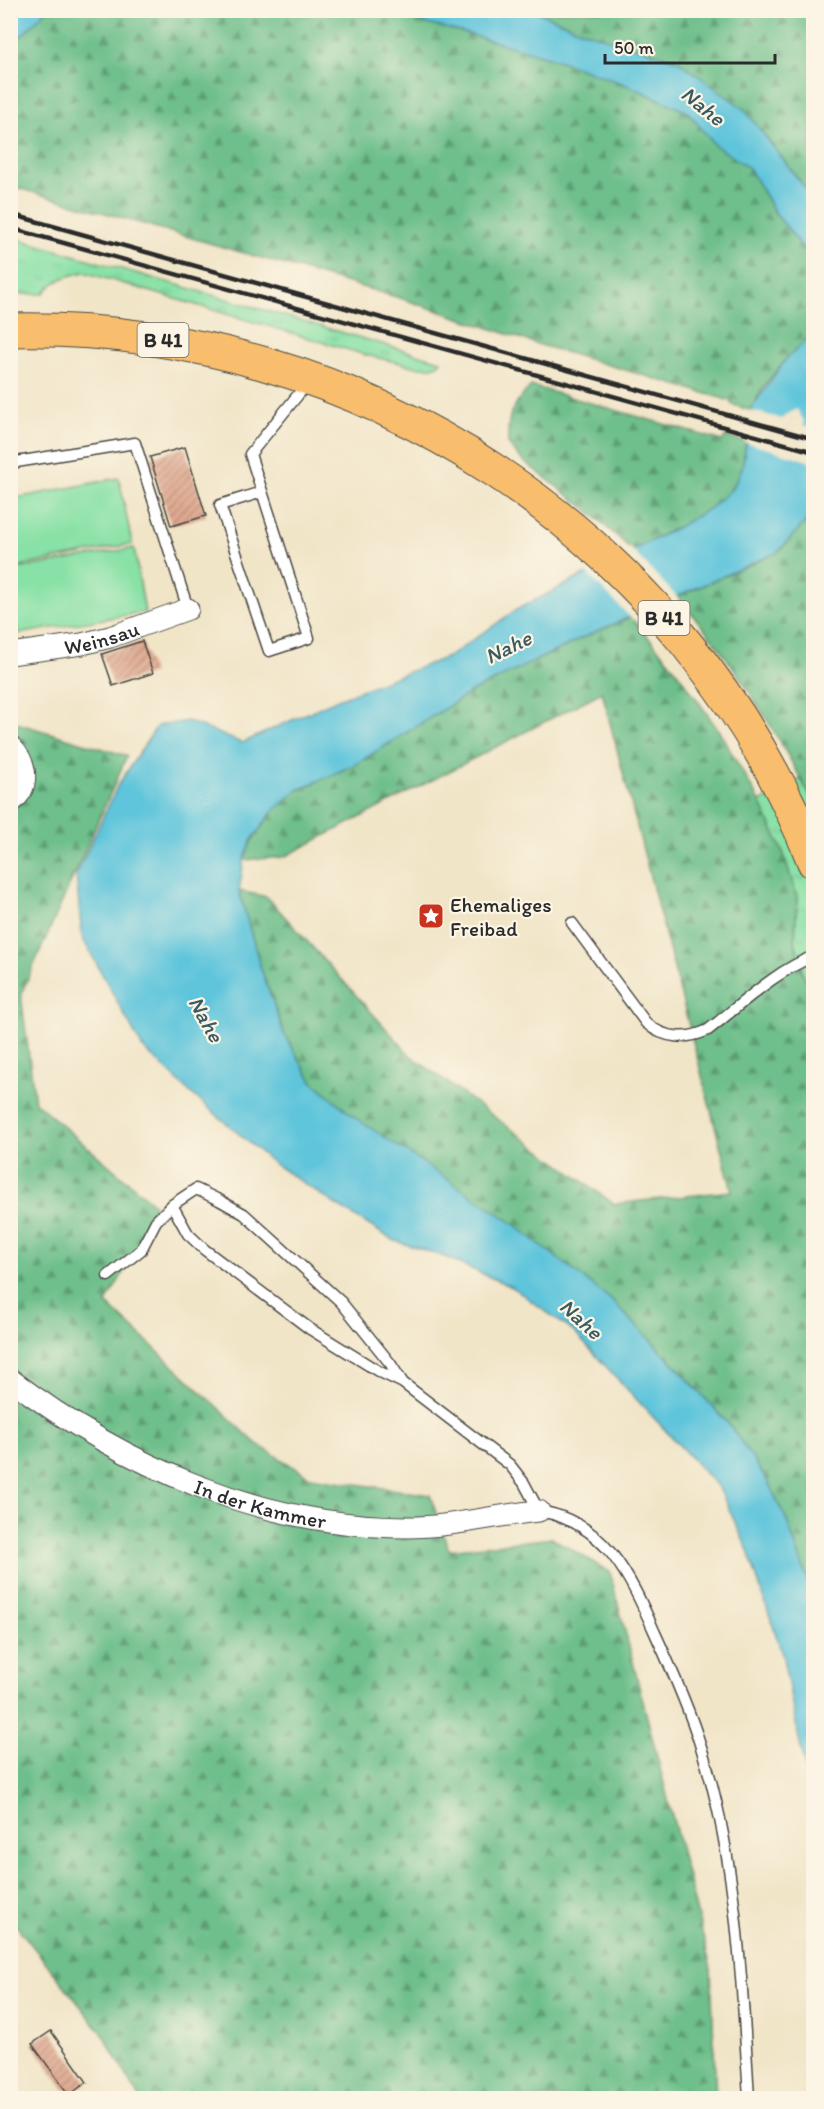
<svg xmlns="http://www.w3.org/2000/svg" width="824" height="2109" viewBox="0 0 824 2109" font-family="Itim,sans-serif">
  <defs>
    <pattern id="grass-tufts" width="24" height="20" patternUnits="userSpaceOnUse" patternTransform="scale(1.5)"><rect width="24" height="20" fill="#88e1a6"/><path d="M3 7l-1-3M5 7V3M7 7l1-3M15 17l-1-3M17 17v-4M19 17l1-3" fill="none" stroke="#76c18f"/></pattern>
    <pattern id="forest-firs" width="22" height="20" patternUnits="userSpaceOnUse" patternTransform="scale(1.5)"><rect width="22" height="20" fill="#6ebf8b"/><path d="M5 1l3.5 6h-7zM16 11l3.5 6h-7z" fill="#5b9b72"/></pattern>
    <pattern id="building-hatch" width="6" height="6" patternUnits="userSpaceOnUse" patternTransform="scale(1.5)"><rect width="6" height="6" fill="#dfa78e"/><path d="M-1 1l2-2M0 6l6-6M5 7l2-2" fill="none" stroke="#b58874"/></pattern>
  </defs>
  <rect width="100%" height="100%" fill="#fcf5e5"/>
  <filter id="ink" filterUnits="userSpaceOnUse"><feTurbulence type="fractalNoise" baseFrequency=".0167" numOctaves="2"/><feDisplacementMap in="SourceGraphic" scale="12" xChannelSelector="R" yChannelSelector="G"/><feConvolveMatrix kernelMatrix="1 2 1 2 8 2 1 2 1" color-interpolation-filters="sRGB"/></filter>
  <filter id="wash" filterUnits="userSpaceOnUse"><feTurbulence type="fractalNoise" baseFrequency=".008" numOctaves="4" result="noise"/><feDisplacementMap in="SourceGraphic" scale="24" xChannelSelector="R" yChannelSelector="G"/><feGaussianBlur stdDeviation="1.35" result="paint"/><feColorMatrix in="noise" values="0 0 0 0 0 0 0 0 0 0 0 0 0 0 0 0 0 1.4 0 .05"/><feComposite in="paint" operator="in"/></filter>
  <g filter="url(#wash)">
    <rect width="100%" height="100%" fill="#f1e5c8"/>
    <path fill="url(#grass-tufts)" stroke="#5a8668" stroke-width="1.5" d="M11,237L441,361L438,365L432,367H417L366,355L84,272C66,276 54,280 43,294H11Z
      M801,779L813,801V990L803,975L795,941L797,897L783,852L760,802Z"/>
    <path fill="url(#forest-firs)" stroke="#4c755b" stroke-width="1.5" d="M46,11H374L465,33L555,59L627,85L688,112L715,145L749,168L775,213L813,260V334C795,351 757,386 752,411L731,404V401L537,344L400,298L11,186V42L21,36Z
      M535,11H813V198L744,109L583,31Z
      M531,386L723,441L725,436L746,442C744,457 742,474 734,487C718,510 658,537 632,550L590,512L522,460L508,444C507,414 511,407 531,386Z
      M813,508V801C774,729 733,658 677,597L778,552L805,522Z
      M631,617L672,665L696,698L719,731L760,802L783,852L797,897L795,941L803,975L813,990V1597L787,1521L767,1480L731,1427L675,1365L610,1299L353,1116L312,1081L285,1036L261,969L239,891L267,897L411,1056L614,1204L732,1191L602,692L284,857L244,860L251,842L273,811L298,790L358,763L471,692L582,638Z
      M10,721L127,756L21,994L35,1102L154,1204L144,1237L106,1303L258,1445L310,1477L430,1495L449,1550L552,1538L610,1572L711,1968L716,2098H140L102,2033L11,1919Z"/>
    <path fill="#88e1a6" stroke="#5a8668" stroke-width="1.5" d="M119,478L132,544L15,567L11,545V499Z
      M134,548L145,612L18,634L11,594V570Z"/>
    <path fill="#5ec5db" stroke="#447883" stroke-width="1.5" d="M11,10H46V11L21,36L11,42Z
      M374,11H535L583,31L677,60L744,109L813,198V260L775,213L749,168L715,145L688,112L627,85L555,59L465,33Z
      M813,334V508L805,522L778,552L582,638L471,692L358,763L298,790L273,811L251,841L244,860L239,891L261,969L285,1036L312,1081L353,1116L511,1222L610,1299L675,1365L731,1427L767,1480L787,1521L813,1597V1810L782,1653L747,1548L719,1488L574,1332L512,1287L445,1257L393,1240L338,1206L273,1163L192,1094L142,1047L82,937L76,875L118,785L157,726L188,721L242,743L338,699L450,656L516,610L676,528L710,508L733,488L742,468L753,406L786,359Z"/>
    <path fill="#f1e5c8" d="M797,409L804,421L803,425L813,428V462L744,442L749,410L782,419L784,416Z
      M630,548L679,599L633,620L585,571Z"/>
    <g id="blocks">
      <path fill="url(#building-hatch)" d="M185,447L206,516L171,526L150,457Z
        M142,641L153,673L113,686L102,654Z
        M51,2031L87,2082L69,2095L32,2044Z"/>
    </g>
  </g>
  <g filter="url(#ink)">
    <use href="#blocks" fill-opacity="0" stroke="#494743" stroke-width="1.5"/>
    <g fill="none" stroke-linecap="round" stroke-linejoin="round">
      <g stroke="#494743" stroke-width="13">
        <path id="lane" d="M10,463L135,443L188,609
          M262,492L220,505L269,651L309,638L250,454L306,385
          M572,923L646,1023C664,1039 687,1040 708,1030C742,1004 774,972 814,956
          M172,1205L188,1234L205,1250L310,1329L378,1371L401,1382
          M108,1276L141,1250L156,1221L172,1205L196,1189L219,1200L244,1214L341,1302L390,1363L403,1383L510,1465L524,1483L539,1511C606,1522 630,1577 655,1633C672,1670 689,1708 701,1747C737,1858 742,1983 749,2098"/>
      </g>
      <g stroke="#494743" stroke-width="23">
        <g id="street">
          <path id="s1" d="M10,654L82,644L110,637L188,609"/>
          <path d="M10,746C27,762 32,787 10,803"/>
          <path id="s2" d="M10,1379C124,1466 263,1527 408,1527C452,1527 495,1515 539,1511"/>
        </g>
      </g>
      <g stroke="#494743" stroke-width="35">
        <path id="primary" d="M10,330C359,322 686,536 814,862"/>
      </g>
      <use href="#lane" stroke="#fff" stroke-width="10"/>
      <use href="#street" stroke="#fff" stroke-width="21"/>
      <use href="#primary" stroke="#f9be6d" stroke-width="33"/>
      <path stroke="#2b2b2b" stroke-width="4.5" d="M10,214L814,439
        M10,228L814,452"/>
    </g>
  </g>
  <defs>
    <g id="sight-square" transform="scale(1.35)"><rect x="-9" y="-9" width="18" height="18" rx="4" fill="#c8321e" stroke="#fcf5e5"/><path d="M0-6L1.8-2.2L6-1.7L2.9 1.2L3.7 5.4L0 3.3L-3.7 5.4L-2.9 1.2L-6-1.7L-1.8-2.2Z" fill="#fff"/></g>
  </defs>
  <g fill-rule="evenodd">
    <use href="#sight-square" x="431" y="916"/>
  </g>
  <g text-anchor="middle" dominant-baseline="central" stroke-width="4.5" stroke-linejoin="round" paint-order="stroke">
    <g fill="#fcf5e5" stroke="#6a6863" stroke-width="1.5">
      <rect x="137.5" y="323" width="51" height="34" rx="4.5"/>
      <rect x="638.5" y="601" width="51" height="34" rx="4.5"/>
    </g>
    <g font-size="20" font-weight="bold" fill="#2b2b2b">
      <text x="163" y="340">B 41</text>
      <text x="664" y="618">B 41</text>
    </g>
    <g font-size="21" fill="#2b2b2b" stroke="#fcf5e5">
      <text stroke="none"><textPath href="#s1" startOffset="93">Weinsau</textPath></text>
      <text stroke="none"><textPath href="#s2" startOffset="282">In der Kammer</textPath></text>
    </g>
    <g font-size="21" fill="#2b2b2b" stroke="#fcf5e5" text-anchor="start">
      <text x="450" y="904">Ehemaliges<tspan x="450" dy="24">Freibad</tspan></text>
    </g>
    <g font-size="22" font-style="italic" fill="#3a5960" stroke="#fcf5e5">
      <text transform="translate(703 106) rotate(39)">Nahe</text>
      <text transform="translate(508 647) rotate(-26)">Nahe</text>
      <text transform="translate(206 1019) rotate(61)">Nahe</text>
      <text transform="translate(581 1319) rotate(42)">Nahe</text>
    </g>
  </g>
  <rect width="824" height="2109" fill="none" stroke="#fcf5e5" stroke-width="36"/>
  <path d="M605 54v9h170v-9" fill="none" stroke="#2b2b2b" stroke-width="3"/>
  <text x="614" y="54" font-size="18" fill="#2b2b2b" stroke="#fcf5e5" stroke-width="4.5" paint-order="stroke">50 m</text>
</svg>
